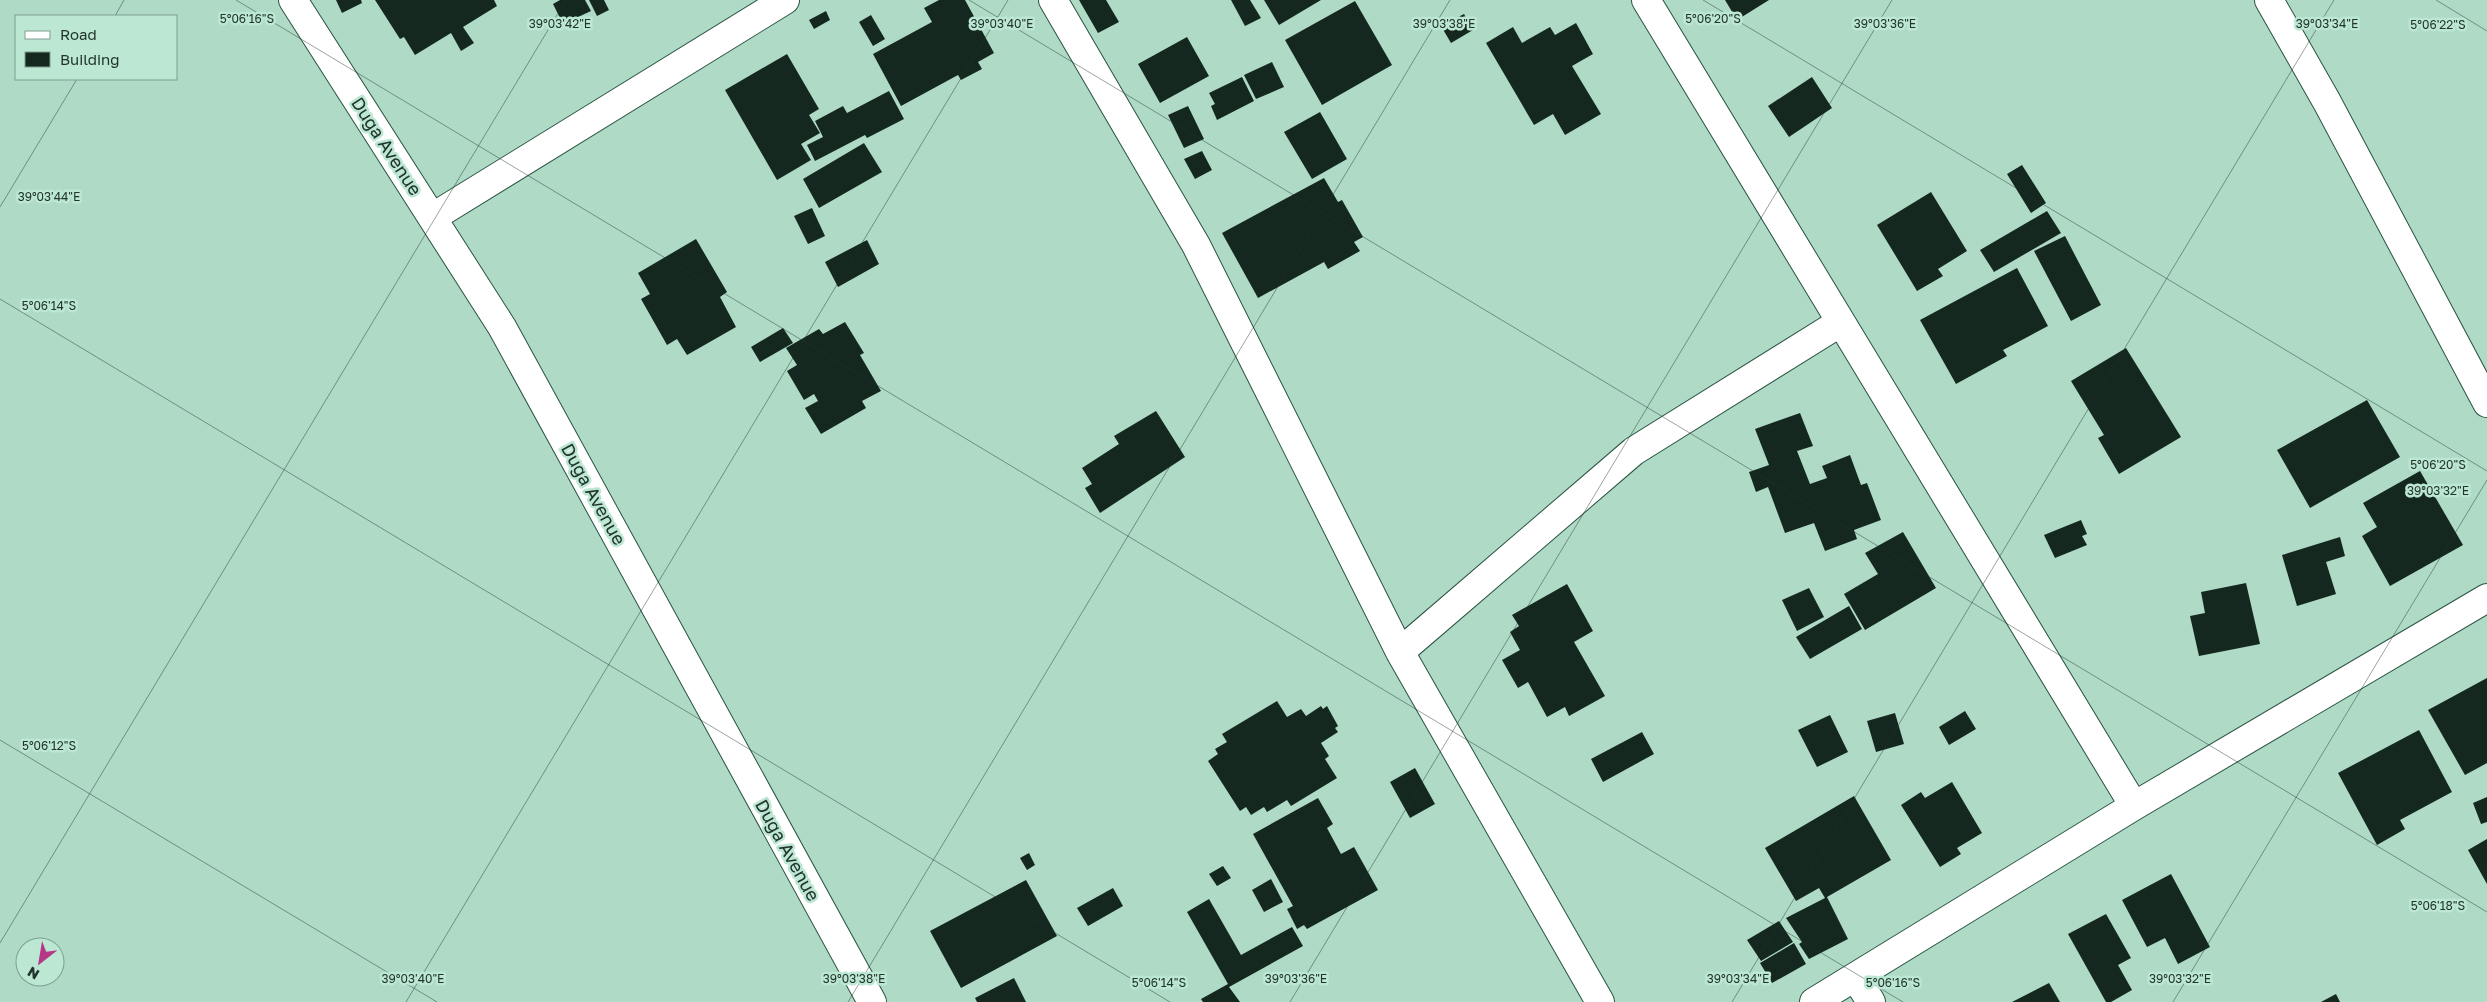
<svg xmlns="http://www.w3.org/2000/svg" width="2487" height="1002" viewBox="0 0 2487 1002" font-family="'Golos Text',sans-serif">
  <rect width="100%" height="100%" fill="#aedac6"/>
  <path fill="#152820" d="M336,0H361L362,3L342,13Z
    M375,0H494L497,6L463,27L474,43L461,51L451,33L415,55L404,37L400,39Z
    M560,0H585L591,11L563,24L553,4Z
    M589,0H604L609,10L597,16Z
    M939,0H965L994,53L978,62L982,69L961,80L958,75L901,106L873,54L932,22L924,8Z
    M1079,0H1106L1119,22L1098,33Z
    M1231,0H1250L1261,18L1245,26Z
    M1264,0H1321L1279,25Z
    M1725,0H1769L1737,20Z
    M1355,1L1392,65L1322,105L1285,40Z
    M826,11L830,20L814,29L809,20Z
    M1464,14L1473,30L1451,43L1441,26Z
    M871,15L885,39L873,46L859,22Z
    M1576,23L1593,54L1572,66L1601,114L1565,135L1553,114L1534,125L1486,43L1513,27L1522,43L1550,27L1555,35Z
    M1187,37L1209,76L1160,103L1138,64Z
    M787,54L819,109L809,115L820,133L801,144L811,160L777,180L725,90Z
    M1272,62L1284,87L1256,99L1244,75Z
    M1242,77L1254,101L1217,120L1211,106L1215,104L1209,93Z
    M1812,77L1832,108L1789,137L1768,106Z
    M889,91L904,119L867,138L865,135L815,161L807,145L823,137L815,121L843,106L847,113Z
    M1188,106L1204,139L1184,148L1168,115Z
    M1320,112L1347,159L1312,179L1284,132Z
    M864,143L882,172L819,208L803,179Z
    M1202,151L1212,170L1195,179L1184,159Z
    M2022,165L2046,203L2031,213L2007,174Z
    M1324,178L1338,202L1342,200L1363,237L1354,242L1360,251L1328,269L1324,262L1258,298L1222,233Z
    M1931,192L1967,251L1938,269L1943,276L1917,291L1877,225Z
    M812,208L825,236L808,244L794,216Z
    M2047,211L2061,233L1994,272L1980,250Z
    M2065,236L2101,305L2071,321L2034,251Z
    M696,239L727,292L720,297L736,327L687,355L677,339L667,345L641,299L650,294L638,273Z
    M867,240L879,264L838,287L825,262Z
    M2017,268L2048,326L2003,350L2007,356L1956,384L1920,320Z
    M845,322L864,353L860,355L881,391L862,401L866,408L821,434L805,408L818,401L814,394L804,400L787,371L797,365L786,348L819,329L823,334Z
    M783,328L793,343L760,362L751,347Z
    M2126,348L2181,437L2119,474L2098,438L2104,435L2071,381Z
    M2367,400L2400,457L2310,508L2277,450Z
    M1156,411L1185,457L1100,513L1085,488L1092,484L1082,468L1119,444L1114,436Z
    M1800,413L1813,446L1797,451L1810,484L1827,478L1822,466L1850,455L1861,485L1867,483L1881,520L1854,530L1857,539L1825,551L1814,523L1785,533L1768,487L1756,492L1749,472L1769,465L1755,429Z
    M2420,471L2463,545L2390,586L2362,536L2377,527L2363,503Z
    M2081,520L2087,534L2082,536L2087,545L2055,558L2044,535Z
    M1903,532L1936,588L1865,630L1844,594L1878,574L1865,553Z
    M2340,537L2345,556L2326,562L2336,594L2297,606L2282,555Z
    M2246,583L2260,644L2199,656L2190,616L2205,613L2201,592Z
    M1567,584L1593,631L1574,642L1605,696L1569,716L1565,707L1547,717L1528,682L1518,688L1502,660L1520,650L1510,632L1519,626L1512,615Z
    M1809,588L1824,617L1797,631L1782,600Z
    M1849,606L1862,629L1810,659L1796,637Z
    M2487,678V763L2465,775L2428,710Z
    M1277,701L1287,717L1301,709L1306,716L1321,706L1323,709L1327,706L1338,726L1335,728L1338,732L1321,743L1329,756L1325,759L1337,778L1291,806L1287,800L1267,812L1264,807L1251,815L1246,807L1240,811L1208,761L1218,754L1215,749L1227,742L1222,734Z
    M1965,711L1976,729L1949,745L1939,727Z
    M1895,713L1904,744L1876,752L1867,721Z
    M1830,715L1848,752L1817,767L1798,730Z
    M2419,730L2452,792L2400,820L2405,829L2377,845L2338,773Z
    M1642,732L1654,754L1603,782L1591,759Z
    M1415,768L1435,804L1410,818L1390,782Z
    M1952,782L1982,833L1957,848L1961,854L1940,867L1901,805L1921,792L1925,798Z
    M1854,796L1891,860L1827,897L1848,939L1809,959L1799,944L1802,942L1786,918L1825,898L1819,888L1796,901L1765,848Z
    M2487,797V822L2481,824L2473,803Z
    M1318,798L1333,824L1327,828L1341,854L1354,847L1378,890L1307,929L1304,925L1297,929L1287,909L1293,906L1253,834Z
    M2487,839V884L2468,850Z
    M1029,853L1035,865L1027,870L1020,858Z
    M1223,866L1231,878L1217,886L1209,874Z
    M2171,874L2210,947L2178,964L2165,938L2147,947L2122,900Z
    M1271,879L1283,902L1264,912L1252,890Z
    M1026,880L1057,936L961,988L930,931Z
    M1113,888L1123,906L1088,926L1077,908Z
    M1209,899L1241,955L1292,927L1303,946L1229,987L1240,1002H1203L1201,999L1228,984L1187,912Z
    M2106,914L2131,958L2118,965L2132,990L2111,1002H2106L2068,934Z
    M1779,921L1793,942L1761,961L1747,940Z
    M1794,943L1806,964L1772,983L1760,963Z
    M1014,978L1026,1002H977L975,998Z
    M2049,983L2060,1002H2012Z
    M2336,994L2340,1002H2321Z"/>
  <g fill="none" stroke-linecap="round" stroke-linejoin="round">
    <g stroke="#2a5342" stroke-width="30">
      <path id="street" d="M293,0L502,327L872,1002
        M1053,0L1196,245L1400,652L1600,1002
        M1646,0L2134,806
        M2269,0L2327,102L2487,403
        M433,217L785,0
        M1400,652L1634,451L1841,322
        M1856,978L1871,1002
        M1814,1002L2134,806L2487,598"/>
    </g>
    <use href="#street" stroke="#fff" stroke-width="28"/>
  </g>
  <path fill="none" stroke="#22342c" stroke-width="1" stroke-opacity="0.45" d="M236,0L1903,1002M969,0L2487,912M1703,0L2487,471M2436,0L2487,31M115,16L124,0M0,207L77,79M0,299L1170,1002M0,740L437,1002M0,943L566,0M406,1002L1008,0M848,1002L1450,0M1290,1002L1892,0M1732,1002L2334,0M2173,1002L2487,480"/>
  <g text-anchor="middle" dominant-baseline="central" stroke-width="5" stroke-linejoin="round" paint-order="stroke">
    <g font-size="18" fill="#22342c" stroke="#bbe7d3">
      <text transform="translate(387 146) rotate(57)">Duga Avenue</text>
      <text transform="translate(594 494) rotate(61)">Duga Avenue</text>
      <text transform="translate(788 850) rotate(61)">Duga Avenue</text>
    </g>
  </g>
  <g font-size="12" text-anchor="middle" fill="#22342c" stroke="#bbe7d3" stroke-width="5" stroke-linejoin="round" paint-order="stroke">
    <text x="1713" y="23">5°06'20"S</text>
    <text x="247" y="23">5°06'16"S</text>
    <text x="560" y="28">39°03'42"E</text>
    <text x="1002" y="28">39°03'40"E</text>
    <text x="1444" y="28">39°03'38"E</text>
    <text x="1885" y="28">39°03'36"E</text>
    <text x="2327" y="28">39°03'34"E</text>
    <text x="2438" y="29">5°06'22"S</text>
    <text x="49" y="201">39°03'44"E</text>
    <text x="49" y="310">5°06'14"S</text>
    <text x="2438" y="469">5°06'20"S</text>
    <text x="2438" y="495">39°03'32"E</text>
    <text x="49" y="750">5°06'12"S</text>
    <text x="2438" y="910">5°06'18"S</text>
    <text x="413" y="983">39°03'40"E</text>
    <text x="854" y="983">39°03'38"E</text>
    <text x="1296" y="983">39°03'36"E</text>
    <text x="1738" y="983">39°03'34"E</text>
    <text x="2180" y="983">39°03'32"E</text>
    <text x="1159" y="987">5°06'14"S</text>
    <text x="1893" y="987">5°06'16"S</text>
  </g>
  <rect x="15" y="15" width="162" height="65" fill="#bbe7d3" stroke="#7e9f90"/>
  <rect x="25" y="31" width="25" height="8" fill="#ffffff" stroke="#7e9f90"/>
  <text x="60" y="40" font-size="15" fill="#22342c">Road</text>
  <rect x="25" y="52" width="25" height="15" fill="#152820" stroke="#7e9f90"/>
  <text x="60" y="65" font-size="15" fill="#22342c">Building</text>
  <g transform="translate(40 962) rotate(211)"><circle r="24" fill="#bbe7d3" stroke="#7e9f90"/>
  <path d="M0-4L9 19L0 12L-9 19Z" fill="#b53887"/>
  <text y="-8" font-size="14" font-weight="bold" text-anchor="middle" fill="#22342c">N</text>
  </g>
</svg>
